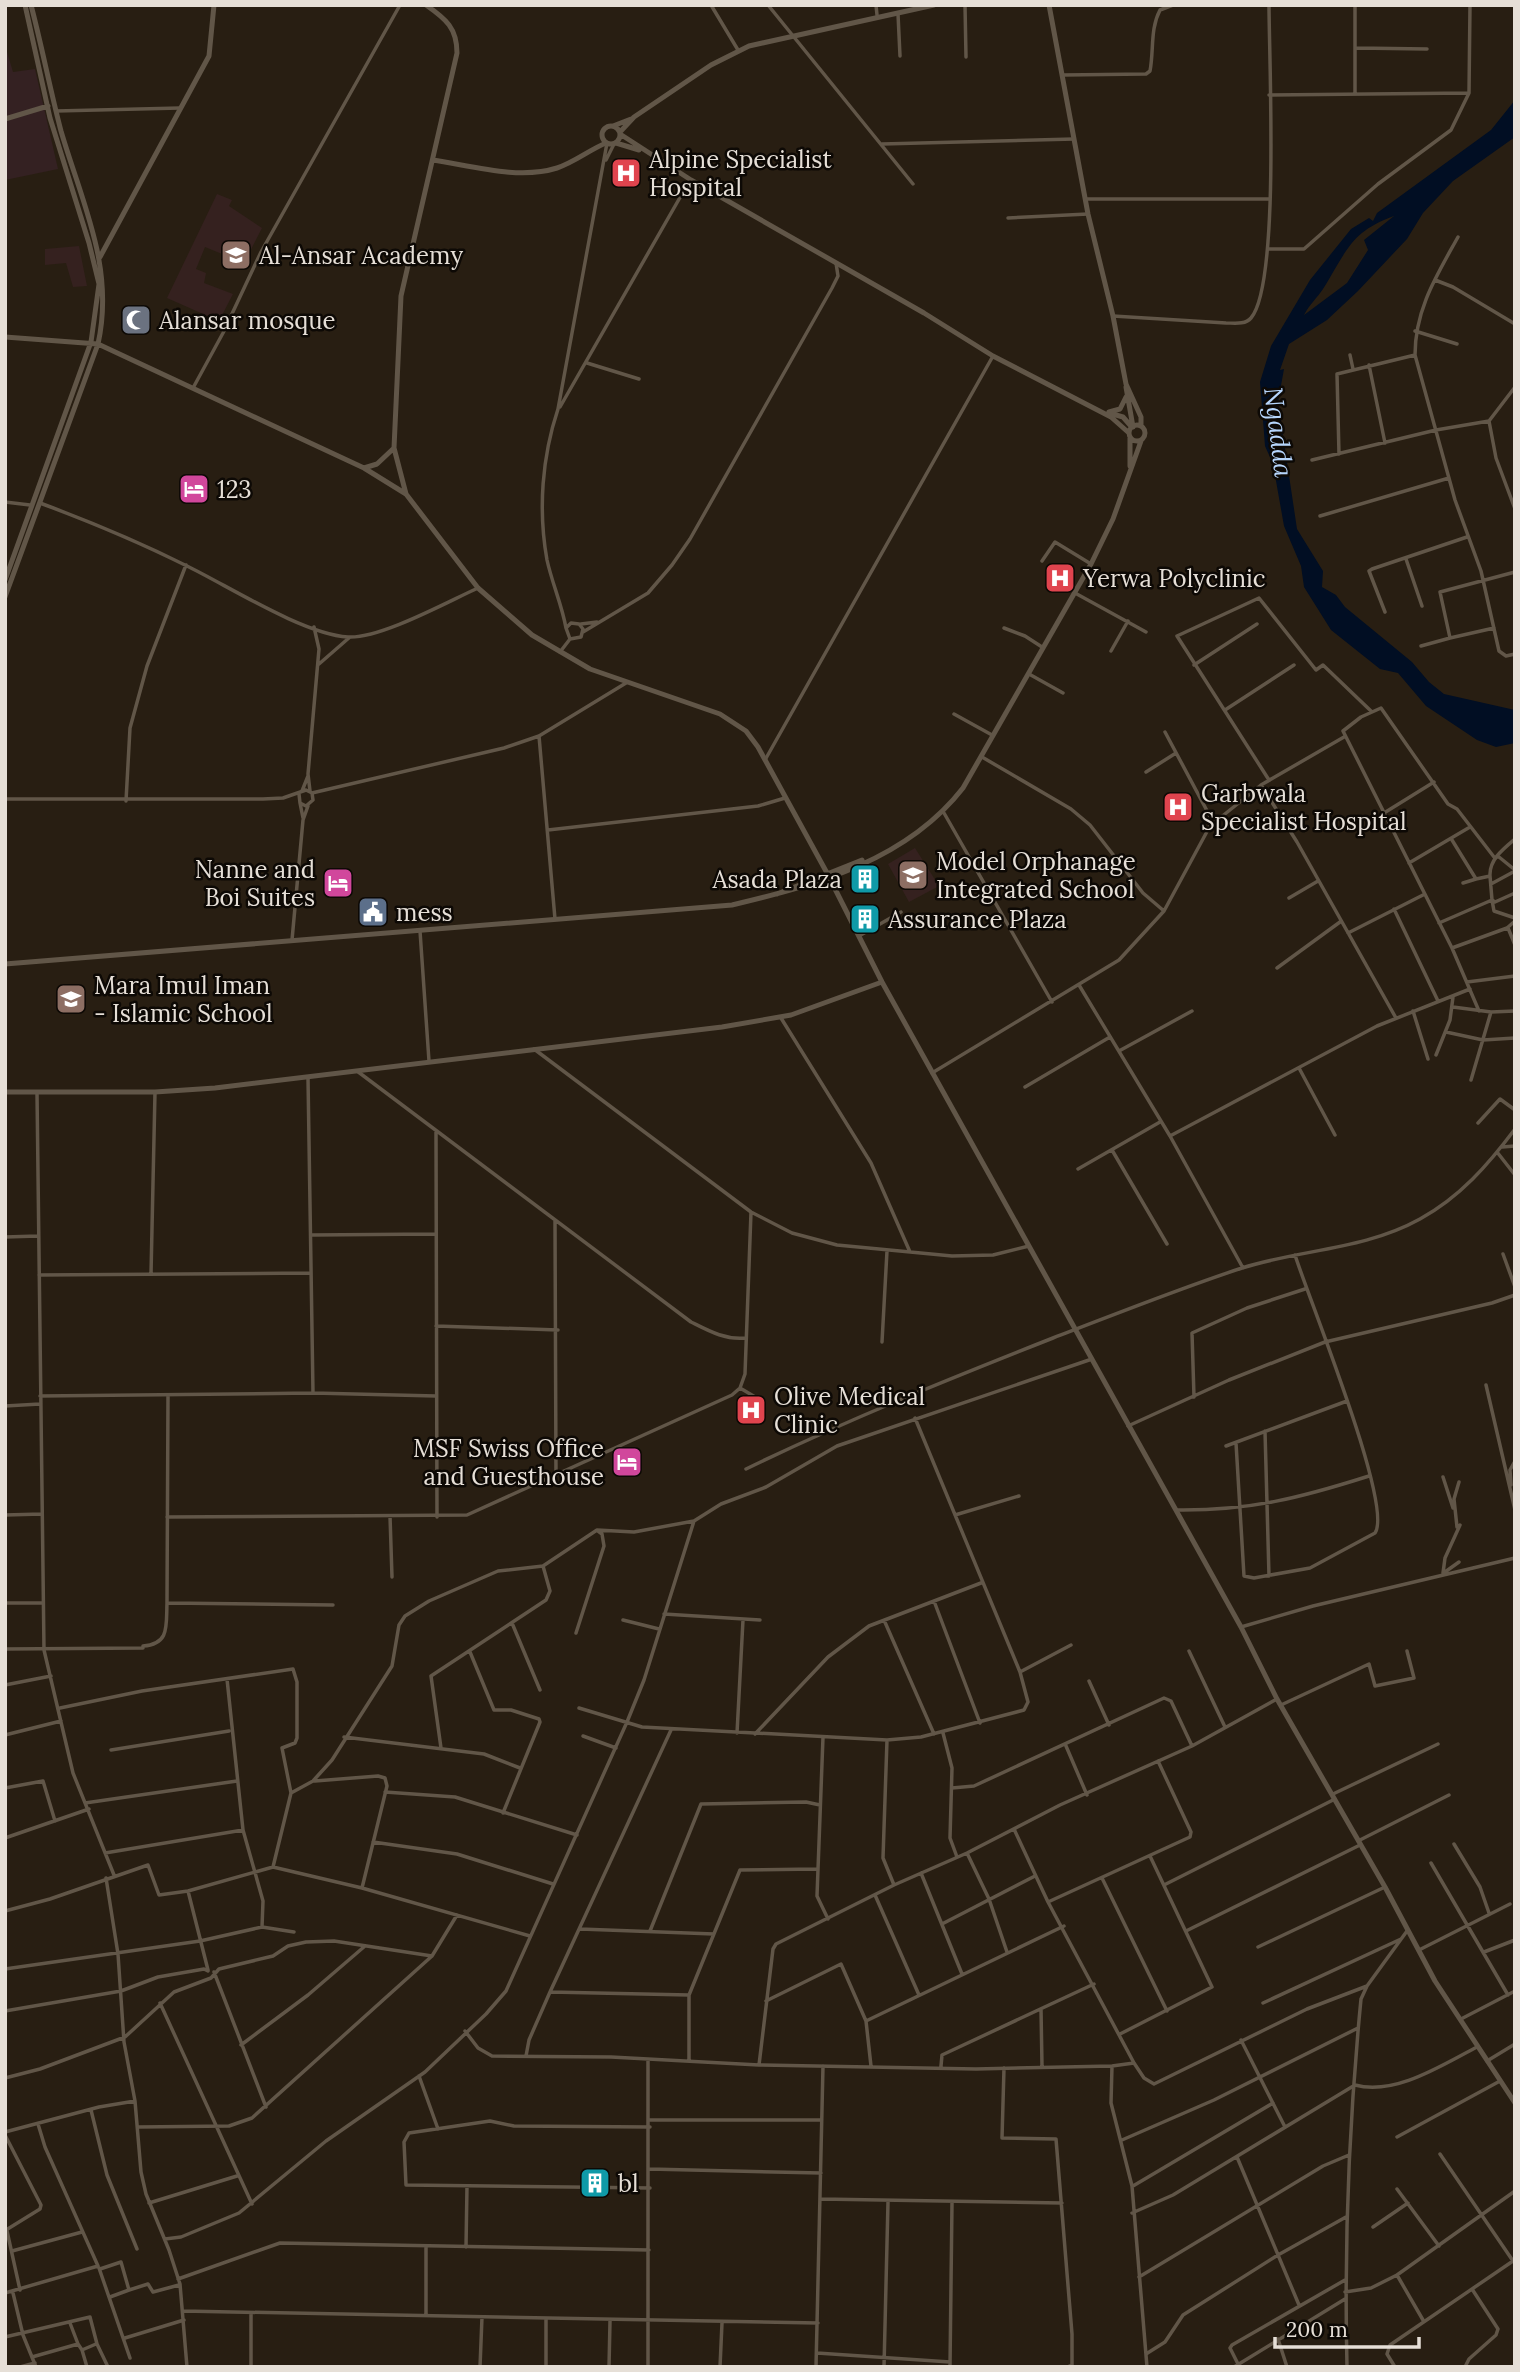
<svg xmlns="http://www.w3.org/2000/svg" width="1520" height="2372" viewBox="0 0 1520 2372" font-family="Lora,serif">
  <rect width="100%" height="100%" fill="#281e12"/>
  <path fill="#342122" d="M5,45L13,72L35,69L58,169L5,180Z"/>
  <path fill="#35211f" d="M217,194L232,200L229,206L262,228L244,263L205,247L196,269L206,273L204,283L233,294L219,321L167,298Z
    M79,246L87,286L73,287L66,263L45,265V249Z
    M915,848L939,886L909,902L888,864Z"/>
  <path fill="#010e23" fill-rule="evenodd" d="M1515,100V137L1453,181L1423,213L1407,239L1358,291L1327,320L1289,344L1280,370L1284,369L1278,402L1297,529L1323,571L1322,587L1336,595L1345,607L1412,662L1429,682L1444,694L1515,710V743L1496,747L1477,740L1426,706L1398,673L1380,669L1331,630L1304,587L1301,566L1284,526L1273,464L1265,446L1260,382L1271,346L1310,280L1351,229L1369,218L1373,221L1377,213L1491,130ZM1394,216L1364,240L1368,250L1347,283L1304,315C1309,305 1317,298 1323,289C1347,251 1350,232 1394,216Z"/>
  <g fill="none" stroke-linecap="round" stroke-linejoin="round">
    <path stroke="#615648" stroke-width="3.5" d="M711,5L738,50
      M768,5L913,184
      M876,5L877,15
      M965,5L966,57
      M898,14L900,56
      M1356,48L1427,49
      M1063,75L1146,74L1150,71C1154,50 1150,29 1160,10L1173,5
      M1355,93V5
      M1269,95L1469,93
      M56,111L180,108
      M882,144L1074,139
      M606,160L614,144
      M1086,199H1270
      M1008,218L1088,214
      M1458,237C1437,275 1415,309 1415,355L1455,500L1481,571L1499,651L1506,656L1515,654
      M1269,249H1304L1378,184L1451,130L1469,93L1470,5
      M1435,280L1453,287L1515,324
      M1113,316L1226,323C1234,323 1245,325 1251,318C1280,284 1269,60 1269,5
      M1415,331L1457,344
      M1350,355L1353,369
      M587,363L639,379
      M1369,365L1385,443
      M193,388L223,333L261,252L400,5
      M560,407L690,180
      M1489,421L1496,458L1515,509
      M1339,454L1337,374L1415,355
      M1312,460L1436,430L1489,421L1515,387
      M5,502L30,505
      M40,503C91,522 139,542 187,566C230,587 303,634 348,637C380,639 447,602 478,588
      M1320,516L1449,478
      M1406,559L1422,606
      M1042,561L1055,542L1091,564
      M1075,593L1146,632
      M1385,612L1369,571L1372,569L1467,537
      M581,624L597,622
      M566,628C562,605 552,583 547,560C538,510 542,457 558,409L607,143
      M1004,628L1025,636L1042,647
      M1494,628L1450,638L1440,592L1515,572
      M583,632L648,593L672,565L690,539L832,288L838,276L836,263
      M1421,646L1450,638
      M1111,651L1128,621
      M560,652L570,639L581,637L583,629L579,624L571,623L566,628L570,639
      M319,664L350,637
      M1194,665L1257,624
      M1029,674L1063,693
      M1225,710L1294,665
      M954,714L992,735
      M1165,732L1213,822
      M539,736L555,919
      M982,757L1071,809L1090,825L1143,893L1164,911
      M765,760L993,356
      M1146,772L1176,753
      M1269,780L1177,636L1259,598L1316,670L1323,665L1371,711
      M1261,785L1344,737
      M302,791L308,776
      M310,791L308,774L319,649L314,627
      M312,793L504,748L539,736L626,683
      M5,799H263L283,798L306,790L312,793L313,800L306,806L300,803L299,794
      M126,801L130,728L147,666L186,565
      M300,803L303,818
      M944,813L1052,1002
      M1384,813L1434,782
      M548,830L758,806L785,798
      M1409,863L1470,827
      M1490,876C1489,860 1503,849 1515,839
      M1463,883L1476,879
      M1491,884L1515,871
      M1515,893L1495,902L1492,900L1494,911L1515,918
      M1289,898L1318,881
      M1394,909L1438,1001
      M1439,923L1492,900L1490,876L1476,879L1452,840
      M1508,928L1515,945
      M420,931L429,1061
      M1348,933L1423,895
      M859,936L901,912
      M292,940L303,820L308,806
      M1452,948L1507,928L1515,921
      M1277,968L1340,922
      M1467,982L1515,976
      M1079,985L1170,1136L1243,1268
      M1453,1007L1491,1012L1515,1011
      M1413,1011L1428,1059
      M1479,1011L1452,948L1343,731L1361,717L1381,708L1448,804L1457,809L1494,857H1499L1515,870
      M781,1018L871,1163L910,1252
      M1446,1032L1483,1040L1515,1038
      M534,1049L751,1212L792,1233L837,1245L952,1256L993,1255L1029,1246
      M1119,1051L1192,1011
      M1436,1055L1450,1020L1453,997
      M1299,1068L1335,1135
      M357,1071L691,1322C709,1331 725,1340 745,1338
      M932,1073L1119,960L1164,911L1210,826L1261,785L1297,842L1396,1018
      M308,1078L313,1393
      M1471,1080L1491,1012
      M1025,1087L1110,1037
      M37,1093L44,1650L73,1773L114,1875
      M1478,1123L1500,1099L1515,1110
      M436,1132L437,1517
      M1170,1136L1377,1026L1470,989
      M1502,1147L1515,1146
      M1112,1150L1167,1244
      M1497,1152L1515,1175
      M1078,1169L1160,1122
      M555,1221L556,1476
      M312,1235L435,1234
      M5,1237L38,1236
      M1503,1254L1515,1287
      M151,1274L155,1092
      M39,1275L310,1273
      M436,1326L558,1330
      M882,1342L887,1251
      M1486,1385L1515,1510
      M740,1388L762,1401
      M40,1396L313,1393L436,1396
      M1194,1397L1192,1333L1247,1308L1305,1289
      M5,1406L40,1404
      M1128,1426L1229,1380L1325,1342L1492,1303L1515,1295
      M1265,1431L1269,1576
      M1236,1443L1244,1576L1254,1578L1310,1568L1375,1533C1394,1506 1308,1297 1295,1255
      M1226,1446L1347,1401
      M746,1469C847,1420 949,1379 1053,1338C1116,1314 1178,1289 1242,1268C1302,1249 1364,1250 1420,1219C1460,1197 1488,1165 1515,1129
      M1443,1477L1453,1508
      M1511,1485L1510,1470L1515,1461
      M1176,1510C1249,1511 1300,1498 1369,1476
      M5,1515L42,1514
      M955,1515L1019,1496
      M390,1516L392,1577
      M167,1517L467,1515L732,1395L740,1388L745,1374L751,1212
      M1457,1527L1454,1499L1459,1482
      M1445,1572L1459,1562
      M1443,1573L1445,1558L1460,1525
      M934,1601L980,1723
      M5,1603H43
      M167,1603L333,1605
      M664,1614L760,1620
      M623,1620L659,1629
      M884,1620L934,1734
      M512,1623L540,1690
      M1241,1627L1313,1606L1515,1558
      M576,1633L604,1546L602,1534L598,1531
      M5,1649L143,1648V1646C170,1644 166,1626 167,1603L168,1396
      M1189,1651L1225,1727
      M470,1652L494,1710H511L539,1719L540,1722L503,1813
      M1020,1672L1071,1645
      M227,1679L243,1830L263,1901L262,1927L294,1932
      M1089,1681L1109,1725
      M5,1685L51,1676
      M1281,1705L1369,1664L1375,1686L1414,1678L1407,1651
      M60,1708L142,1691L293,1669L297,1682V1738L295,1743L282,1748L291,1793
      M579,1708L642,1727L887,1740L921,1737L1024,1710L1028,1702L1020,1672L915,1418
      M737,1733L743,1620
      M943,1733L952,1768L950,1838L957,1857
      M755,1734L828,1657L869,1626L981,1583
      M5,1735L61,1721
      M583,1736L616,1748
      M344,1737L484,1754L520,1768
      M823,1737L817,1896L828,1919
      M887,1740L883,1858L894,1885
      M1066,1746L1087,1795
      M441,1748L431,1676L546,1600L550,1591L543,1566
      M111,1750L229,1731
      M315,1781L378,1776L385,1778L387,1786L362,1888
      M5,1788L43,1781L55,1821
      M952,1788L974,1786L1164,1698L1171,1701L1192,1746
      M385,1792L455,1797L577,1835
      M1333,1794L1438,1744
      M85,1803L237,1781
      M1014,1829L1048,1902L1134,2063L1144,2078L1154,2084L1307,2009L1367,1986
      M5,1838L89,1809
      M1358,1841L1449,1795
      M373,1842L457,1854L553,1884
      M1454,1844L1480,1887L1489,1913
      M105,1853L243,1830
      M967,1853L989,1899L1007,1952
      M1431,1863L1508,1995
      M273,1867L291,1793L313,1781L332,1760L392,1666L399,1625L405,1616L429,1601L498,1571L543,1566L597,1530L634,1532L694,1521L721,1504L766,1487L837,1446L1092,1359
      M921,1873L962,1974
      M106,1878L118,1954L124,2042L135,2101L141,2172L146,2194L169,2250L180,2284L187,2367
      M1102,1878L1167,2011
      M1164,1885L1335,1799
      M188,1891L208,1970
      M875,1895L919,1995
      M1048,1902L1190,1837L1191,1832L1158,1761
      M5,1911L50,1899L148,1865L159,1895L188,1891L273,1867L362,1888L530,1936
      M942,1924L1035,1876
      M580,1929L714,1934
      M650,1931L701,1804L806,1802L820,1805
      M1186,1931L1360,1845
      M1258,1947L1385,1887
      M1419,1950L1510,1904
      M1484,1952L1515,1940
      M5,1969L200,1941L262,1927
      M214,1972L266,2107
      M550,1992L689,1995
      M766,2001L841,1964L866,2021L871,2066
      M160,2003L252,2204
      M1263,2003L1401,1939
      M1041,2009L1042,2066
      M5,2011L121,1991L158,1977L204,1969L208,1971
      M1461,2019L1515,1991
      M866,2021L1064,1926
      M465,2031L478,2048L492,2056L611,2057L759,2065L976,2069L1112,2066L1134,2063
      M1120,2034L1212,1987L1150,1856
      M1241,2040L1285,2127
      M241,2045L308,1995L365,1946
      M526,2056L529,2040L550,1992L671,1730
      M689,2061V1995L740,1870L817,1869
      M1487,2061L1515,2044
      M759,2065L773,1949L776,1944L894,1885L967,1853L1060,1805L1192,1746L1277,1699
      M941,2066L942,2055L1094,1984
      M1112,2066L1111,2103L1132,2186L1147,2367
      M1004,2068L1002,2138L1056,2139L1072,2334V2365L1067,2367
      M419,2076L438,2129
      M5,2078L40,2069L125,2037L174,1992L211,1978L219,1969L273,1956L288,1946L306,1942L334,1941L432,1956L457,1915
      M91,2110L107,2175L137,2249
      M650,2120H820
      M138,2127L229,2126L252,2118L432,1956
      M5,2132L99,2107L135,2101
      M5,2135L41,2205L40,2209L6,2230
      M1397,2137L1500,2081
      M1122,2140L1214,2100L1358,2028
      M1237,2157L1299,2305
      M649,2169L821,2173
      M1133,2186L1273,2103
      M650,2188L406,2185L404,2142L409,2133L490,2121L514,2126L650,2127
      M1397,2189L1439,2246
      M820,2199L1062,2203
      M149,2203L237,2176
      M1132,2213L1173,2195L1355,2085C1395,2096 1442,2065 1477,2047
      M1373,2227L1408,2203
      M7,2231L20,2290
      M165,2239L181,2237L239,2213L326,2141L425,2072L486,2014L506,1991L627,1722L644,1680L694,1521
      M426,2247V2315
      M466,2247L467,2186
      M12,2251L82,2232
      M99,2268L130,2358
      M100,2269L121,2262L129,2290L148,2284L153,2292L179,2285
      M1139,2277L1323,2166L1349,2155
      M178,2279L280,2243L649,2250
      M1345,2292L1371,2288L1397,2275
      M5,2293L98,2266L45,2147L38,2124
      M13,2293L23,2335L36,2367
      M110,2297L129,2290
      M183,2311L818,2323
      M1423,2320L1397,2275L1515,2191
      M5,2337L90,2317L97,2344L108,2367
      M125,2338L184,2320
      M1278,2339L1287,2367
      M78,2344L82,2350L96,2344
      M82,2350L87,2367
      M817,2353L950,2362
      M1146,2354L1165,2342L1183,2315L1278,2255L1346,2217
      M32,2357L78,2344L70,2323
      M1238,2364L1230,2348L1232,2345L1345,2280
      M20,2367L35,2363
      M251,2367V2313
      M480,2367L482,2317
      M546,2367V2318
      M609,2367L610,2321
      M648,2367V2059
      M720,2367L722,2323
      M816,2367L823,2066
      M884,2367L888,2202
      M950,2367L952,2203
      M1234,2367L1345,2299
      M1347,2367C1344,2244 1349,2122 1361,1999L1367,1986L1407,1931
      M1395,2367L1387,2354L1390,2345L1513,2261L1440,2154
      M1465,2367L1469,2359L1496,2335L1498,2329L1472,2289"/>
    <path stroke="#615648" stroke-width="5" d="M426,5C446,19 457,28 457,53L401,296L394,448L406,494L478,588L532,635L590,669L720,714L746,731L758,747L827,873L882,982L1241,1627L1277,1699L1385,1887L1435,1981L1515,2103
      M1049,5L1088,214L1113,316L1126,384L1141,417V426
      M5,119L48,106
      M602 135a9 9 0 1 1 18 0a9 9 0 1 1-18 0Z
      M613,126L631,119
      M620,132L634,117L711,65L749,46L934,5
      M620,134L691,180L924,313L993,356L1111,417L1129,433
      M616,143L639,150
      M433,160C472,166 519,180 557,168C575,162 589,150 606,143
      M100,257L209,56L214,5
      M5,337L98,344L364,468L406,494
      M1126,387L1133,427
      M1109,412L1120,409L1126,397
      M1109,413L1123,417L1130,425
      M1129 433a8 8 0 1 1 16 0a8 8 0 1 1-16 0Z
      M1130,466V438
      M364,468L377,464L394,448
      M5,580L91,342L99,284L89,243L50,118L25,5
      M5,597L98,344C115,267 82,203 61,131C50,89 42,47 31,5
      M777,894L862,860
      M5,964L732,905C817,885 907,860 963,788L1091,564L1113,519L1141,441
      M5,1092H155L215,1088L722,1027L791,1015L882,982"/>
  </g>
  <defs>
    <g id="hospital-square" transform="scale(1.575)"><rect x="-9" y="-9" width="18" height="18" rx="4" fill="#e0444e" stroke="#0d0905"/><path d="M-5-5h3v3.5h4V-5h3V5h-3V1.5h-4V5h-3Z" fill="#fff"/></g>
    <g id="school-square" transform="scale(1.575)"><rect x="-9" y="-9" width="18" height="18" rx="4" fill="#8d6e63" stroke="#0d0905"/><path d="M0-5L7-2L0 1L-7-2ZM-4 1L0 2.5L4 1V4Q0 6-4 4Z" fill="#fff"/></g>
    <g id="mosque-square" transform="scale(1.575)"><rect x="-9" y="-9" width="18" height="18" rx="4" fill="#6b7280" stroke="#0d0905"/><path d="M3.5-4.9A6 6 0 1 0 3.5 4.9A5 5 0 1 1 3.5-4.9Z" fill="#fff"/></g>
    <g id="hotel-square" transform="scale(1.575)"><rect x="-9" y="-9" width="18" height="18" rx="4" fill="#d1479c" stroke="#0d0905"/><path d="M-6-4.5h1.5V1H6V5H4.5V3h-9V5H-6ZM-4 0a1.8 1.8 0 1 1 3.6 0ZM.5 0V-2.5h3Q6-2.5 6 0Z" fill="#fff"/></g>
    <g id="building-square" transform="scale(1.575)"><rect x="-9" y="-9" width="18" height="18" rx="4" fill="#0f9aa8" stroke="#0d0905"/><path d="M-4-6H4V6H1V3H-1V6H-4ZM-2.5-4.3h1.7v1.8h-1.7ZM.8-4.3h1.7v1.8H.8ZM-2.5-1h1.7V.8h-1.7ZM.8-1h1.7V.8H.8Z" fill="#fff"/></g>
    <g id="civic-square" transform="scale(1.575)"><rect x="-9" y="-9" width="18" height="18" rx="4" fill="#5c6f8a" stroke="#0d0905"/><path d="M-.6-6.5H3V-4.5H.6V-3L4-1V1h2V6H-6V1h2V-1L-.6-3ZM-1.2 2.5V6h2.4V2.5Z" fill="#fff"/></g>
  </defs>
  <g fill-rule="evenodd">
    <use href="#hospital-square" x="626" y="173"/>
    <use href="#school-square" x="236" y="255"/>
    <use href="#mosque-square" x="136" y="320"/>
    <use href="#hotel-square" x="194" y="489"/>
    <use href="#hospital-square" x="1060" y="578"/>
    <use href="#hospital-square" x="1178" y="807"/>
    <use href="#school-square" x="913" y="875"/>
    <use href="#building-square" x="865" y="879"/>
    <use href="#hotel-square" x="338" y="883"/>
    <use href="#civic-square" x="373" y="912"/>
    <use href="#building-square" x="865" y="919"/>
    <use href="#school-square" x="71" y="999"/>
    <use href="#hospital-square" x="751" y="1410"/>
    <use href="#hotel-square" x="627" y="1462"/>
    <use href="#building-square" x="595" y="2183"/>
  </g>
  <g text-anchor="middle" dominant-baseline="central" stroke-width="5" stroke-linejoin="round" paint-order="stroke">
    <g font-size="24" fill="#e6dfd7" stroke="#0d0905" text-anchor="start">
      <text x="649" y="159">Alpine Specialist<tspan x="649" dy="28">Hospital</tspan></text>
      <text x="259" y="255">Al-Ansar Academy</text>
      <text x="159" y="320">Alansar mosque</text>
      <text x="217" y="489">123</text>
      <text x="1083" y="578">Yerwa Polyclinic</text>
      <text x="1201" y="793">Garbwala<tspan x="1201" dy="28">Specialist Hospital</tspan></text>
      <text x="936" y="861">Model Orphanage<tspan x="936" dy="28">Integrated School</tspan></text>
      <text x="315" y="869" text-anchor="end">Nanne and<tspan x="315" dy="28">Boi Suites</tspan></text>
      <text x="842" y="879" text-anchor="end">Asada Plaza</text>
      <text x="396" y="912">mess</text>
      <text x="888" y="919">Assurance Plaza</text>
      <text x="94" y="985">Mara Imul Iman<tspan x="94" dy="28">- Islamic School</tspan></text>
      <text x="774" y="1396">Olive Medical<tspan x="774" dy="28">Clinic</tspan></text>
      <text x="604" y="1448" text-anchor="end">MSF Swiss Office<tspan x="604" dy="28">and Guesthouse</tspan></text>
      <text x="618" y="2183">bl</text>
    </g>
    <g font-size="26" font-style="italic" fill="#b6d5fc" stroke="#0d0905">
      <text transform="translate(1279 432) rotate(83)">Ngadda</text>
    </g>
  </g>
  <rect width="1520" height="2372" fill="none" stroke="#e6dfd7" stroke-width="14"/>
  <path d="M1275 2337v10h144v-10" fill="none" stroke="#e6dfd7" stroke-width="3.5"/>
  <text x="1286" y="2337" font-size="21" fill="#e6dfd7" stroke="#0d0905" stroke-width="5" paint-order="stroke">200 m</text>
</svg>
